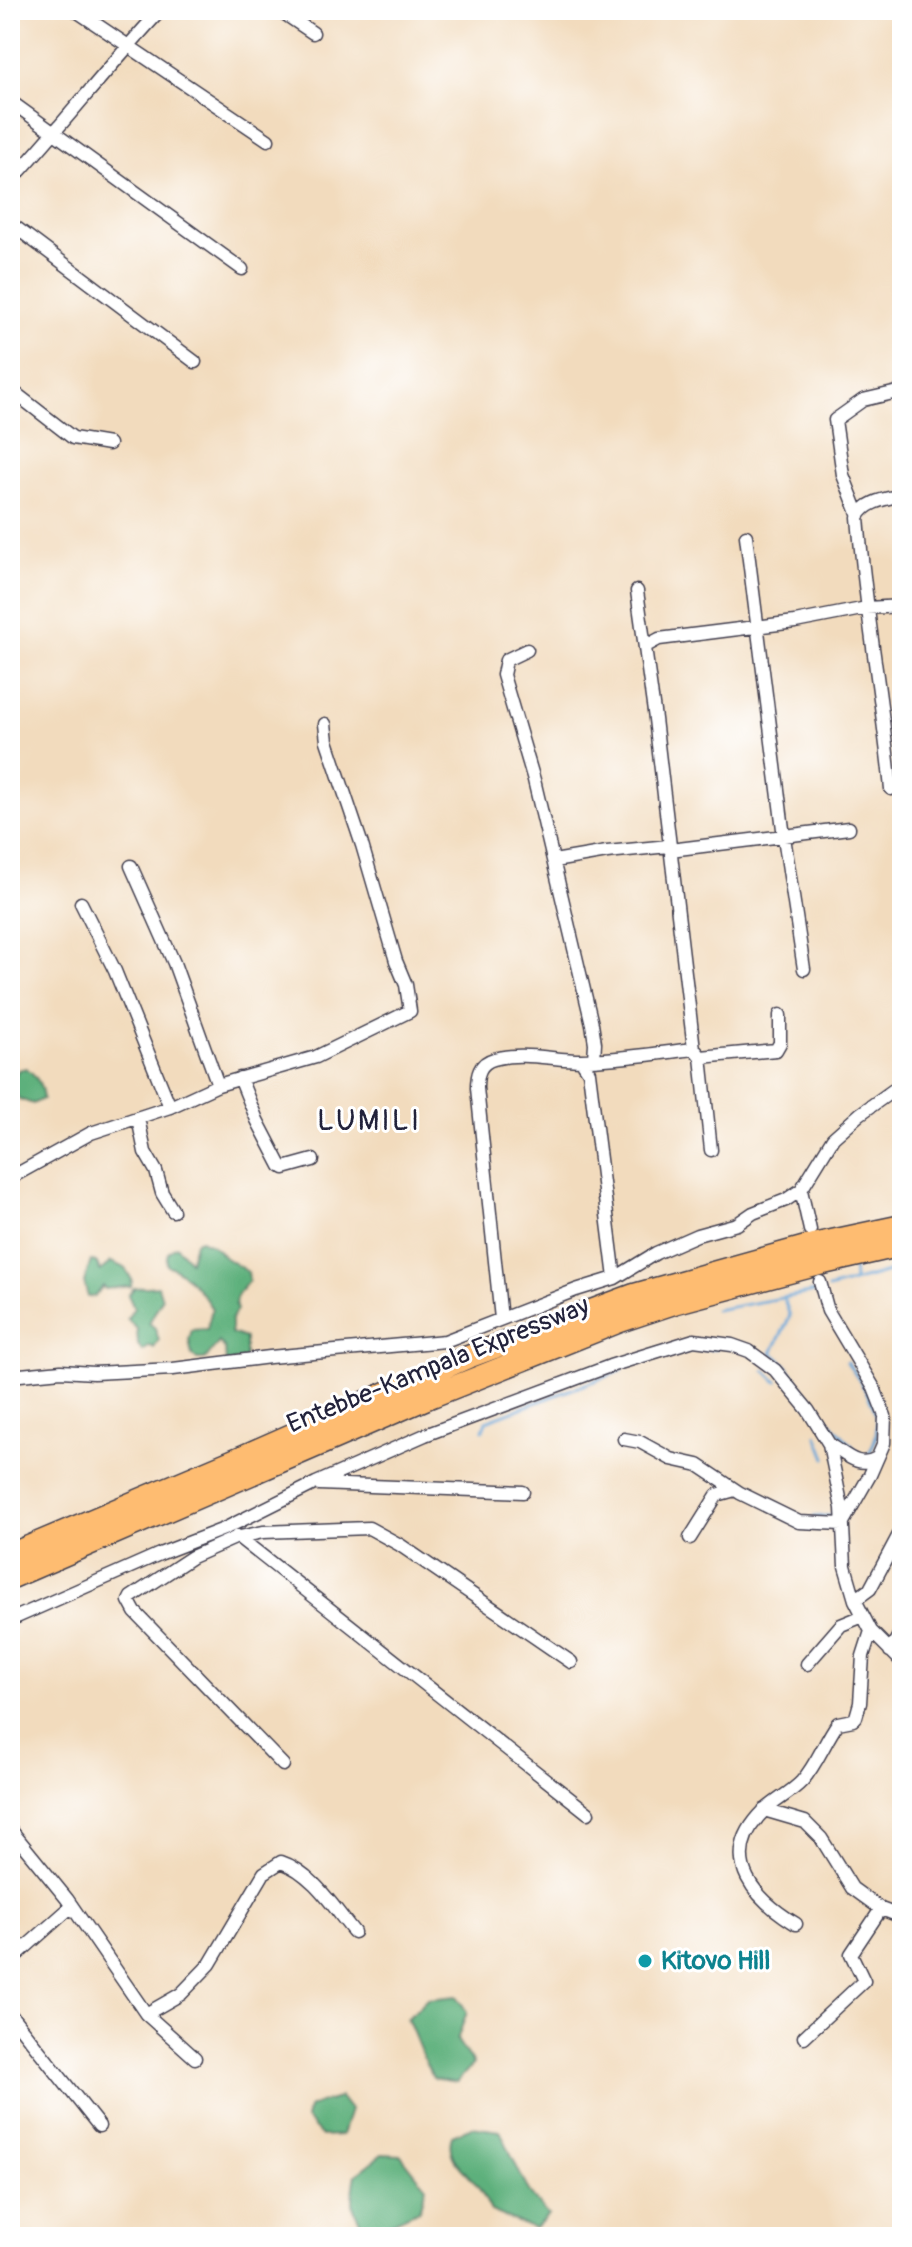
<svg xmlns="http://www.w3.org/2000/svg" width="912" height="2247" viewBox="0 0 912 2247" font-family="Pangolin,sans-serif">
  <rect width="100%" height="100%" fill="#fff"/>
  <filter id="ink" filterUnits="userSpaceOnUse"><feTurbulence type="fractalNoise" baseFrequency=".0125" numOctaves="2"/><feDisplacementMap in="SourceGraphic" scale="16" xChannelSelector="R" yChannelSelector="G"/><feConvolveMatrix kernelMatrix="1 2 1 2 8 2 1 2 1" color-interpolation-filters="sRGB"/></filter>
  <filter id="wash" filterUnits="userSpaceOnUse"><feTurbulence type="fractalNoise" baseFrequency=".006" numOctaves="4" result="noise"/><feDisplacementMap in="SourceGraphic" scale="32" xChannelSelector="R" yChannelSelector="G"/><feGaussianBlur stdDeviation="1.8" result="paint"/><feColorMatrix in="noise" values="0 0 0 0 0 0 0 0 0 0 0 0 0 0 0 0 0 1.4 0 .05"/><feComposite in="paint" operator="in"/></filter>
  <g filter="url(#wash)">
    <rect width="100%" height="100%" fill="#f2dbbd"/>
    <path fill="#5db07c" stroke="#40695c" stroke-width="2" d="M26,1068C37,1076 42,1085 43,1099L33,1104L19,1099L10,1084L18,1070Z
      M200,1240L212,1245L224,1257L248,1272L249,1280C242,1291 231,1297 237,1310L231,1320V1333L245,1338V1358L226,1363L225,1349L219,1342L206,1359H197L192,1356L189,1339L192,1330L207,1329L212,1309C202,1292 185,1272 167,1265C166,1255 167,1251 176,1246L190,1261L195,1242Z
      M91,1261L96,1262L100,1271L111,1262L125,1268L132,1280L131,1286L105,1289L103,1286L95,1296L88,1297L84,1282Z
      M158,1286L162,1299L149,1323L155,1328L159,1340L154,1348L150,1346L143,1351L138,1345L137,1329L127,1319L134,1308L128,1295L134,1288Z
      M457,1996L467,2012L457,2040L473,2064L457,2082L433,2078C422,2059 417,2039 407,2019L427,1999Z
      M340,2097L350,2110L342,2135L322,2136L306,2119L308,2108C317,2102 329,2102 340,2097Z
      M472,2127L500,2131C515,2160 524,2192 548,2215L534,2229L491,2211C486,2202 482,2191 475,2183C462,2167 445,2158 452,2135Z
      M382,2154L401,2155L426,2187L419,2210L369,2233C350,2212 351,2201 356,2174Z"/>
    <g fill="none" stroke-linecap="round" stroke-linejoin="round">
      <path stroke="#62a2d4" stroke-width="3" d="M853,1264L854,1280
        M828,1289L902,1268
        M784,1299L790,1316L772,1353L786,1365L813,1403L861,1456L868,1455C890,1420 867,1392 847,1362
        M715,1310L815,1292
        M672,1352L716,1349
        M765,1370L777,1382
        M483,1430L486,1421L621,1371L623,1368
        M817,1435L826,1458
        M814,1517L838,1515"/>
    </g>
  </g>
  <g filter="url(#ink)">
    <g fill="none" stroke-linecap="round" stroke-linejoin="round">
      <g stroke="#413e4e" stroke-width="15">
        <path id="minor" d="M75,10L268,140
          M279,10L313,33
          M10,101L242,269
          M10,182C62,126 109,65 161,10
          M10,223L195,362
          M10,389L73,438L109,444
          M858,513L843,475L835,420L863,400L902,391
          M746,536L784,837L804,969
          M646,646L659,639L795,622L867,608L902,606
          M527,650L506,660L503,675L534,780L592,1024L595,1043L594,1059
          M891,789C882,698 865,608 858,517C866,501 886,499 902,495
          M670,850L849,828
          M554,861L607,852L669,846
          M131,866L174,963L218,1085
          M81,903L115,971L170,1107
          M696,1051L701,1057L711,1150
          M701,1057L776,1050L780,1043V1015
          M581,1060L589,1072L615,1278
          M240,1078L257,1120L281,1166L284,1168L313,1160
          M138,1118L145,1152L156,1171L162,1193L173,1211
          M10,1178L91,1133L170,1107L218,1085L316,1057L410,1011L406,985L396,961L362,845L327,741L325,724
          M801,1190L810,1230
          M501,1319L477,1088C477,1075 479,1063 494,1059C522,1051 553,1060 581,1060C618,1060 657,1053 694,1049L655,719L637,591
          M10,1376L61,1371L94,1373L173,1369L270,1357L445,1341L576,1290L615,1278L656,1253L697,1235L737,1224L753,1213L786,1200L801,1190L833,1138L860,1114L902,1084
          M624,1439L640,1442L671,1459L698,1465L740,1493L799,1522L842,1524L870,1475L884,1443L885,1416L874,1388L828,1311L820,1282
          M829,1444C846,1454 858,1469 877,1458
          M319,1484L523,1492
          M237,1536L588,1813
          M690,1538L717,1495L735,1490
          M855,1600L870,1589L902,1529
          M10,1620L162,1553L224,1529L316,1483L425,1435L610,1366L694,1340L732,1345L749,1351L775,1370L808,1410L829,1444L842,1508L845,1566L855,1600L871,1631L902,1662
          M890,1651L902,1630
          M807,1664L841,1625L863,1616
          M283,1765L135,1612L129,1601L131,1597L192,1557L235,1538L263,1532L369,1528L400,1545L571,1662
          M764,1810L805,1822L821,1838L852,1888L881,1909
          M10,1829L67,1899L146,2014L195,2058
          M796,1924C756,1900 719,1861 759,1816C771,1802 790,1794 802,1781C817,1764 825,1741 838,1723L853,1720L856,1717L860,1703L863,1656L871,1631
          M10,1961L72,1906
          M10,2014L99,2126
          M146,2014L181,1994L210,1964L264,1873L281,1862C312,1872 334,1908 354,1932
          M804,2037L864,1981L851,1954L881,1909L902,1917"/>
      </g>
      <g stroke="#413e4e" stroke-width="25">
        <path id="motorway" d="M10,1555L244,1456L468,1357L634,1295L813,1245L902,1226
          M10,1578L427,1398L620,1321L677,1302L819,1264L902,1245"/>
      </g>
      <use href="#minor" stroke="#fff" stroke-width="12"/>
      <use href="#motorway" stroke="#febc71" stroke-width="22"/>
    </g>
  </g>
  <circle fill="#0f9aa8" stroke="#fff" stroke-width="3" cx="645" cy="1961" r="8"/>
  <g text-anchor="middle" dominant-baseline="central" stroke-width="6" stroke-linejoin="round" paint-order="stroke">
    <g font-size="26" fill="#22223b" stroke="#fff">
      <text transform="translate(438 1365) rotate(-22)">Entebbe-Kampala Expressway</text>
    </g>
    <g font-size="26" font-weight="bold" fill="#0d838f" stroke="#fff" text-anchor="start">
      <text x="661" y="1961">Kitovo Hill</text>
    </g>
    <g font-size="30" letter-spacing="2" fill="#22223b" stroke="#fff">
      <text x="369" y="1120">LUMILI</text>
    </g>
  </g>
  <rect width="912" height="2247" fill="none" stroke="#fff" stroke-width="40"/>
</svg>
